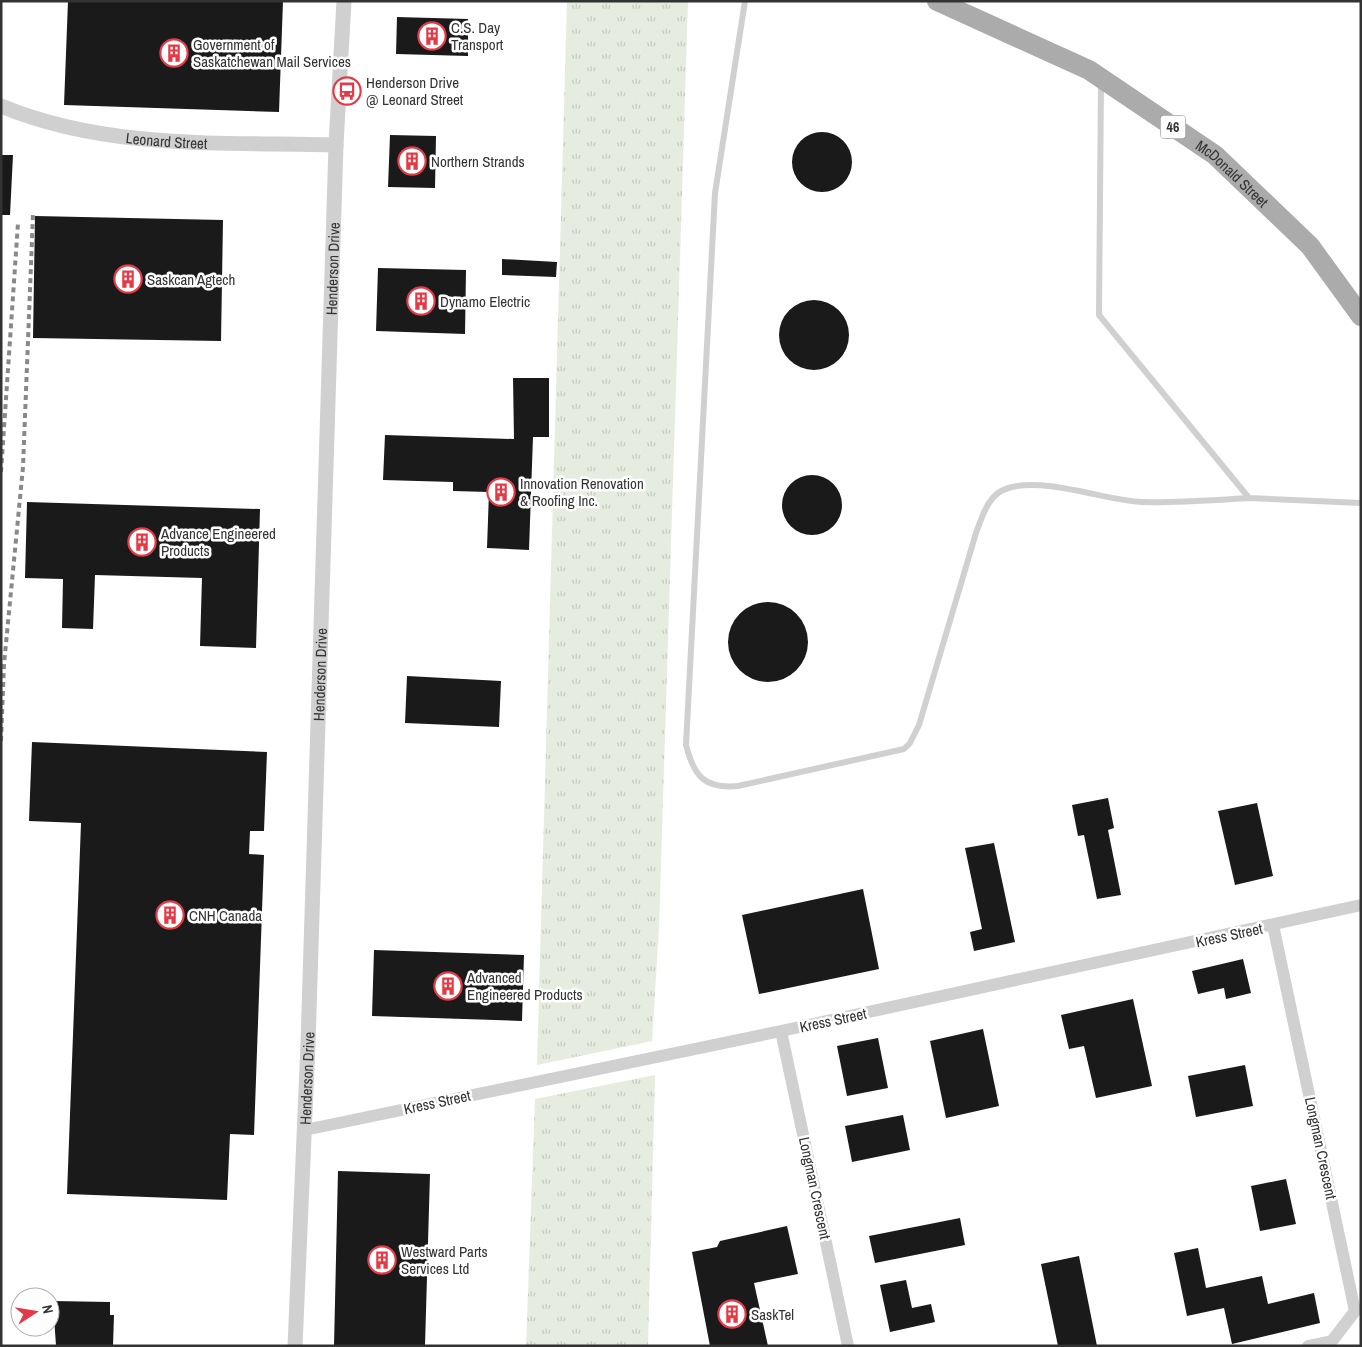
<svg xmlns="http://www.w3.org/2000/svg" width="1362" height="1347" viewBox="0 0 1362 1347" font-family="'Archivo Narrow',sans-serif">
  <defs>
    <pattern id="grass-tufts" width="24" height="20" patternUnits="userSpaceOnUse" patternTransform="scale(1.25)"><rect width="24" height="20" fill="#e6ecdf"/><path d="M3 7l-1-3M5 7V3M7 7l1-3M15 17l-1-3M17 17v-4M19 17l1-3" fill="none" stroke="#c6cbc0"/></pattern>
  </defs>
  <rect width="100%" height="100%" fill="#fff"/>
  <path fill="url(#grass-tufts)" d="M567,1H688L659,928L652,1041L537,1065Z
    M655,1075L648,1346H526L535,1099Z"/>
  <path fill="#1a1a1a" d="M68,1H283L279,112L64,105Z
    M397,17L468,19V56L396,54Z
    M792 162a30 30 0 1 1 60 0a30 30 0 1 1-60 0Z
    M390,135L436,136L435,188L388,187Z
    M1,155H13L10,215H1Z
    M35,216L223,220L221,341L33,338Z
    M502,259L557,262L556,277L502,275Z
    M378,268L466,270L465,334L376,331Z
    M779 335a35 35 0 1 1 70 0a35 35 0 1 1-70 0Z
    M513,378H549V437H533L529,550L487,548L489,492L453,491V482L383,480L385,435L514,439Z
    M782 505a30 30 0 1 1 60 0a30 30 0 1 1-60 0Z
    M27,502L260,509L256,648L200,646L202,578L95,575L93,629L62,628L63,579L25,578Z
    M728 642a40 40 0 1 1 80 0a40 40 0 1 1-80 0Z
    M407,676L501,681L499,727L405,723Z
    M32,742L267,752L264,831H250L249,854L264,855L254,1135L230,1134L227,1200L67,1194L81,823L29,821Z
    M1108,798L1114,828L1108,830L1121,895L1097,899L1084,835L1078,836L1072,805Z
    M1257,803L1273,876L1235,885L1218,811Z
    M994,843L1015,942L974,951L970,932L982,929L965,848Z
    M863,889L879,969L759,994L742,915Z
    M374,950L524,955L522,1021L372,1016Z
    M1243,959L1251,993L1226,999L1224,988L1198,994L1192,971Z
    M1133,999L1152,1086L1096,1098L1084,1046L1069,1049L1061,1015Z
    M983,1029L999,1106L946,1118L930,1041Z
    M878,1038L888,1088L847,1096L837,1046Z
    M1245,1065L1253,1106L1196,1117L1188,1076Z
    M903,1115L910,1150L852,1162L845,1126Z
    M338,1171L430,1174L425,1346H334Z
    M1286,1179L1296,1224L1260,1231L1251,1186Z
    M960,1218L965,1245L875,1263L869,1236Z
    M787,1226L798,1274L754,1283L768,1346H710L692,1252L717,1247L720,1241Z
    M1198,1248L1206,1288L1262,1276L1268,1304L1314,1293L1320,1323L1232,1344L1224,1308L1187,1316L1174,1253Z
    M1079,1256L1097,1346H1058L1041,1264Z
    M906,1280L912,1308L931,1304L935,1322L890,1332L880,1285Z
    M53,1301L110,1302V1315H114L113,1346H56Z"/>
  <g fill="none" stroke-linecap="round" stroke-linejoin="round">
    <path stroke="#d0d0d0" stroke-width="6" d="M745,1L715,193L686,745C694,777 705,789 738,786L904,749L910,743L919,725L976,533C981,520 986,502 998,493C1030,471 1104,501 1142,502C1177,503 1214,500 1249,498
      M1101,81L1099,315L1249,498L1361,503"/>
    <path stroke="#d0d0d0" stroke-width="12" d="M1273,925L1355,1311L1332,1341L1308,1346
      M781,1031L848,1346
      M305,1130L781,1031L1361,905"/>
    <g stroke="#d0d0d0" stroke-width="15">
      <path id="s1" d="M1,106C107,150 224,142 336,145"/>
      <path id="s2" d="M295,1346L308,1044L336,145L344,1"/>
    </g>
    <path stroke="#ababab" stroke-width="20" id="s3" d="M937,1L1089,70L1215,155L1310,246L1361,316"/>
    <path stroke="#888" stroke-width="4" stroke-dasharray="5 4" stroke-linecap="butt" d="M1,472L18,223
      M1,741L4,664L23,467L33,214"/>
  </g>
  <defs>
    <g id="building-ring" transform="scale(1.4375)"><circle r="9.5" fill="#fff" stroke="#e63946" stroke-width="1.5"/><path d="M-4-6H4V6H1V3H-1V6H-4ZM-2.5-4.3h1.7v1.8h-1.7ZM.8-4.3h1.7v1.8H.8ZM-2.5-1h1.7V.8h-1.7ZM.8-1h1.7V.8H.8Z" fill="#e63946"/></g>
    <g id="bus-ring" transform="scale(1.4375)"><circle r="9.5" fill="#fff" stroke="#e63946" stroke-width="1.5"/><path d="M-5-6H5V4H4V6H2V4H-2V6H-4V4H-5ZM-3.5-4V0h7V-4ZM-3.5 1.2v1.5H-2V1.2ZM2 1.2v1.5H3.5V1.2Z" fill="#e63946"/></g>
  </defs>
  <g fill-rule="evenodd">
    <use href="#building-ring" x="432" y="36"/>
    <use href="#building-ring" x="174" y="53"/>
    <use href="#bus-ring" x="347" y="91"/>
    <use href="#building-ring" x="412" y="161"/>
    <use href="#building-ring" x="128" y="279"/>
    <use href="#building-ring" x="421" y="301"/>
    <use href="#building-ring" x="501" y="492"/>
    <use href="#building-ring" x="142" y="542"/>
    <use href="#building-ring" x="170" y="915"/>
    <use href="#building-ring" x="448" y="986"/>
    <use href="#building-ring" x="382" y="1260"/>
    <use href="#building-ring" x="732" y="1314"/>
  </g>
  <g text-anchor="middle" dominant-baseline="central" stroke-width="5" stroke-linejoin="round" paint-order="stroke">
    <rect fill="#fff" stroke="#707070" stroke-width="1" x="1160.5" y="115.5" width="25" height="23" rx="4"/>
    <g font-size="14" font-weight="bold" fill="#333">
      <text x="1173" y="127">46</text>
    </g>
    <g font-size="15" fill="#333" stroke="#fff" text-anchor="start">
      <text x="451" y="27">C.S. Day<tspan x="451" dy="17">Transport</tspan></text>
      <text x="193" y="44">Government of<tspan x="193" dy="17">Saskatchewan Mail Services</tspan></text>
      <text x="366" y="82">Henderson Drive<tspan x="366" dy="17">@ Leonard Street</tspan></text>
      <text x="431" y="161">Northern Strands</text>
      <text x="147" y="279">Saskcan Agtech</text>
      <text x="440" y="301">Dynamo Electric</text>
      <text x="520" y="483">Innovation Renovation<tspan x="520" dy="17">&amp; Roofing Inc.</tspan></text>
      <text x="161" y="533">Advance Engineered<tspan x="161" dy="17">Products</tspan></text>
      <text x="189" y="915">CNH Canada</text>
      <text x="467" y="977">Advanced<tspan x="467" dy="17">Engineered Products</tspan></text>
      <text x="401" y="1251">Westward Parts<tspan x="401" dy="17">Services Ltd</tspan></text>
      <text x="751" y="1314">SaskTel</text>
    </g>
    <g font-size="15" fill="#333" stroke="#fff">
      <text stroke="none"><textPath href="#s1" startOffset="170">Leonard Street</textPath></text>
      <text stroke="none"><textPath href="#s3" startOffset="344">McDonald Street</textPath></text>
      <text stroke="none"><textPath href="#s2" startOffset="1078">Henderson Drive</textPath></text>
      <text stroke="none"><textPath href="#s2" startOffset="672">Henderson Drive</textPath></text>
      <text transform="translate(1229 935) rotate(-12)">Kress Street</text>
      <text transform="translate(833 1020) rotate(-12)">Kress Street</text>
      <text stroke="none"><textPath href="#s2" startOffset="268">Henderson Drive</textPath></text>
      <text transform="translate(437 1102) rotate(-12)">Kress Street</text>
      <text transform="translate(1321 1148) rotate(78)">Longman Crescent</text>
      <text transform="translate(815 1188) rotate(78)">Longman Crescent</text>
    </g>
  </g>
  <rect width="1362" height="1347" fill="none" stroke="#333333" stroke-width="5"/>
  <g transform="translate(35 1312) rotate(78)"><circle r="24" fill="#ffffff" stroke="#adadad"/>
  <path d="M0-4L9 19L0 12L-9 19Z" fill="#e63946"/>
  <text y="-8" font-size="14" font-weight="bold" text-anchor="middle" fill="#333333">N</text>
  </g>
</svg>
